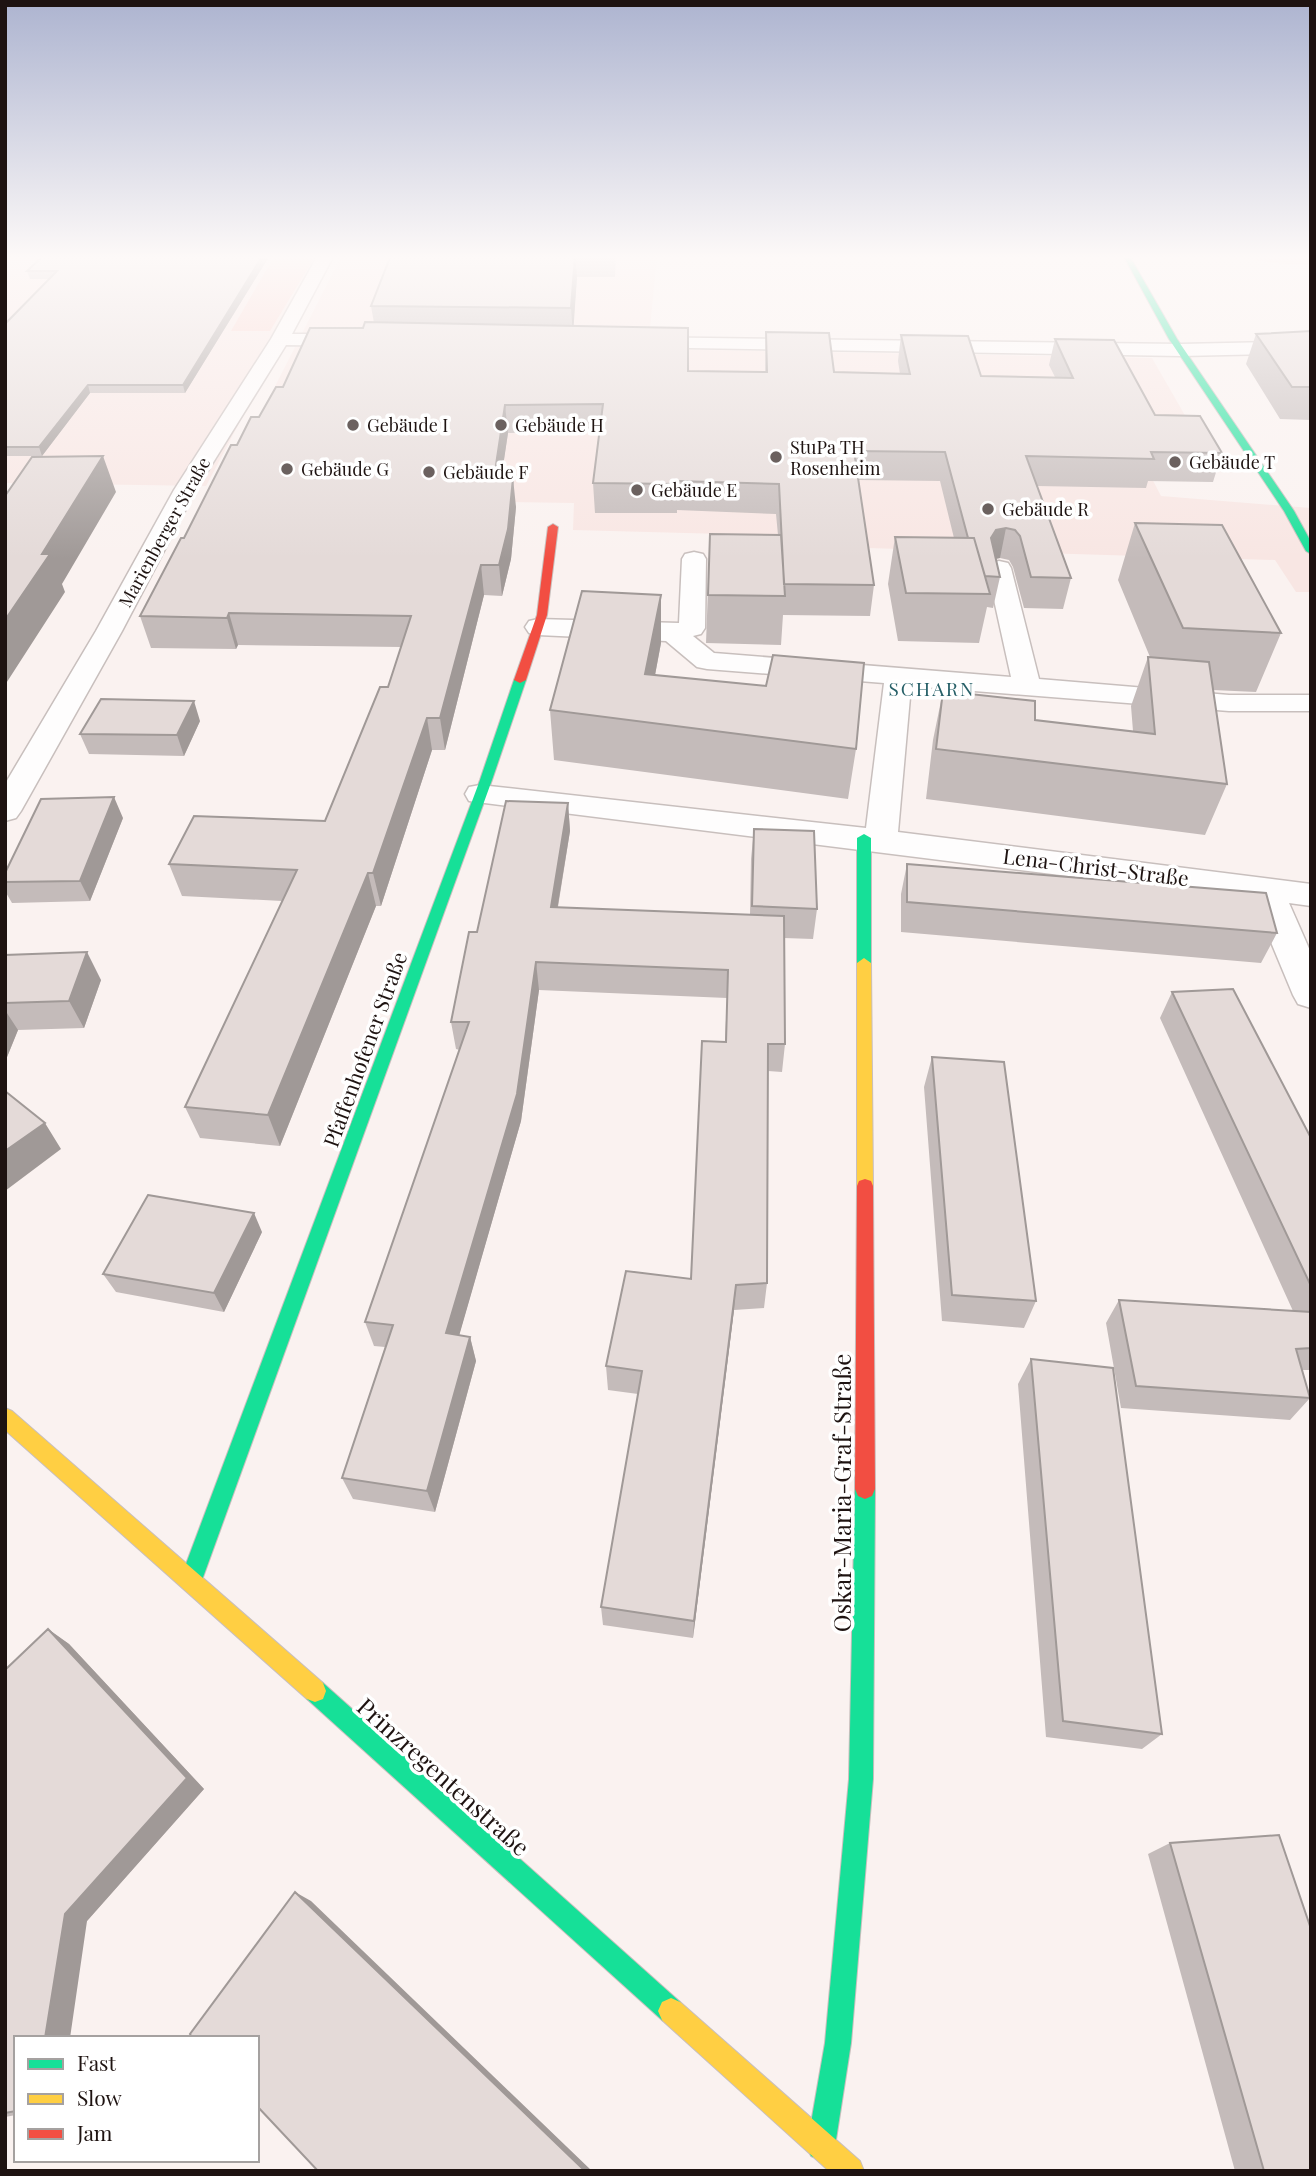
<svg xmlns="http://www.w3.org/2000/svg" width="1316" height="2176" viewBox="0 0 1316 2176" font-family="'Playfair Display',serif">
  <rect width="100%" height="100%" fill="#faf2f0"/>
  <path fill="#f8e6e3" d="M5,255H328L206,486L5,483Z
    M342,255H657L648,349L1152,358L1198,438L1130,436L1161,496L1311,508V592H1296L1275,560L766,545L761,535L573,530L574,503L218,498Z"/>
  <path fill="#fad0ca" d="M275,255H316L270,331H231Z
    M1225,255H1311V265L1273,263Z"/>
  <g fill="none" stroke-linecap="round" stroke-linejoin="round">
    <g stroke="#c8bfbd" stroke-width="3">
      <path id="street" d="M318,255H334L292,334H358L367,340L358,346L286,345L196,490L122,631L21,811L16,818L5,821V784L96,631L174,490L271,339Z
        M635,337L1181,344L1311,341V353L1181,356L628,347L626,343L628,339Z
        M694,552L703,554L706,559L705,628L701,634L693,636L714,653L1011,677L987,568L990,563L999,561L1008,563L1011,568L1039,679L1229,695H1311V711H1229L911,686L898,832L1311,884V906L1289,903L1311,953V1008L1298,1004L1293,995L1253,899L469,801L465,794L469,787L480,785L866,828L884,683L707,669L697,667L666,641L538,635L529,633L525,627L529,621L538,619L679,623L682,559L685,554Z"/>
    </g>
    <g stroke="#c8bfbd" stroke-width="2">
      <path id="fast" d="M1123,255H1129L1177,339L1294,511L1311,542V554L1306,551L1284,511L1169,339Z
        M520,677L526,680L492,780L202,1580L198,1587L191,1591L184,1587L180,1580L480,780L514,680Z
        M864,834L871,838V963L864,968L857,963V838Z
        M865,1479L872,1482L875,1489L873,1779L851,2043L835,2146L831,2156L821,2160L811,2156L807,2146L825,2043L849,1779L855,1489L858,1482Z
        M315,1680L323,1683L680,2002L684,2011L680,2020L671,2024L662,2020L307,1699L304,1691L307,1683Z"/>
    </g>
    <g stroke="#c8bfbd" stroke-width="2">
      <path id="slow" d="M864,958L871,963L873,1186L871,1191L865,1193L859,1191L857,1186V963Z
        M5,1408L12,1411L323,1683L326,1691L323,1699L315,1702L307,1699L5,1430Z
        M671,1998L680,2002L860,2161L864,2171H829L662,2020L658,2011L662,2002Z"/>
    </g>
    <g stroke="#c8bfbd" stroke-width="2">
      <path id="jam" d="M553,524L558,527L547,615L526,680L520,683L514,680L537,615L548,527Z
        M865,1179L871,1181L873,1186L875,1489L872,1496L865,1499L858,1496L855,1489L857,1186L859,1181Z"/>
    </g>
    <use href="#street" fill="#fefdfd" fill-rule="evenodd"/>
    <use href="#fast" fill="#16e098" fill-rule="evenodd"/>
    <use href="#slow" fill="#ffcf43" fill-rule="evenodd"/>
    <use href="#jam" fill="#f24e42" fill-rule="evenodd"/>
  </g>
  <path fill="#c4bbba" d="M44,255H270L185,393H90L42,456H5V324L49,279H30L27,271Z
    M391,255H616L615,277H577L573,326L688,371L765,372L766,332L834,372L900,374L898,361L901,335L981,376L1055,377L1049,365L1055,339L1155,415L1222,453L1213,482L1148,481L1146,488L1037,486L1071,578L1063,609L1024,608L1013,567L1009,560L1000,558L996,559L1000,577L993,608L987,607L979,643L898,641L888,584L895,537L954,538L940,481L858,480L874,585L870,616L783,615L781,645L706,643L710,534L778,535L776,514L677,510V513H595L593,483L599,432L508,433L501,478L516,507L511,559L502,596L484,595L445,750H432L381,906H376L280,1146L200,1138L185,1107L282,901L182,896L169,864L325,821L388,687L401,647L238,645L236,649L151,648L140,616L237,445L283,387L363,328L374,323L371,306Z
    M1311,331V420L1280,419L1246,364L1256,334Z
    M1135,523L1281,633L1256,692L1213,690L1227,784L1205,835L926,799L933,740L943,691L1035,720L1133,731L1131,706L1148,657H1150L1118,580Z
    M661,643L655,675L766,686L856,749L848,799L554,760L550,710Z
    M200,721L184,756L89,754L80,734Z
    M568,803L570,831L558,907L750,915L751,859L754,829L817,909L813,939L784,938L785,1044L782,1072L768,1071L767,1283L764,1308L734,1310L693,1638L603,1625L601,1607L638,1394L608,1390L606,1366L691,1279L725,1042L727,998L539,990L521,1121L459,1335L470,1337L476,1361L435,1512L353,1499L342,1478L385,1347L374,1346L365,1322L460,1050L456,1049L451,1022L477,932Z
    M123,818L90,901L12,903L5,891V873Z
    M907,864L1277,933L1261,963L901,932V894Z
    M5,955L101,980L84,1028L18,1030L5,1062Z
    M1172,992L1311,1138V1370H1302L1310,1398L1290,1420L1121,1408L1106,1323L1119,1300L1293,1311L1160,1018Z
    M932,1057L1036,1301L1024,1328L942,1321L924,1087Z
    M262,1232L224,1312L116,1292L103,1274Z
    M1031,1359L1162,1734L1142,1749L1046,1737L1018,1384Z
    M48,1629L69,1644L204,1789L87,1921L16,2038V2115L5,2117V1670Z
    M1170,1843L1311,2171H1235L1148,1854Z"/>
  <path fill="#a09997" d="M263,255H270L185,393L183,385Z
    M575,255L577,277L573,335L571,308Z
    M88,385L90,393L42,456L39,447Z
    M505,405L508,433L497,507L494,478Z
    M103,456L116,492L62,584L65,592L5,685V620L42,554Z
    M513,478L516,507L511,559L502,596L499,565Z
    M1006,528L1000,558L989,560L991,538L996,530Z
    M481,565L484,595L445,750L440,718Z
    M661,595V643L646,723L645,674Z
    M229,613L238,645L236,649L227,618Z
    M194,701L200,721L184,756L177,735Z
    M427,718L432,750L381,906L373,873Z
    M114,797L123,818L90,901L80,881Z
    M568,803L570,831L553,935L551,907Z
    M368,873L376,906L280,1146L268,1115Z
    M87,952L101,980L84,1028L69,1001Z
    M536,962L539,990L521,1121L453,1357L446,1333Z
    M5,1010L18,1030L5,1062Z
    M45,1123L61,1149L5,1191V1151Z
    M254,1213L262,1232L224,1312L214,1293Z
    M736,1285L734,1310L693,1638L694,1621Z
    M470,1337L476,1361L435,1512L427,1491Z
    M48,1629L69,1644L204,1789L87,1921L70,2038H45Z
    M295,1892L311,1901L592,2171H585Z"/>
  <path fill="#e4dad8" stroke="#a09997" stroke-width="2" d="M44,255H263L183,385H88L39,447H5V324L57,271H27Z
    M391,255H575L571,308L371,306Z
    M365,322L688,328V371L767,372L766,332L829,333L834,372L910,374L901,335L968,336L981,376L1073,378L1055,339L1114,340L1155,415L1200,416L1222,453L1151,452L1154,459L1026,456L1071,578L1031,577L1020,536L1015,530L1006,528L996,530L991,538L1000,577L985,576L974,538H968L945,452L854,451L874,585L784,584L779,484L678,481V484L593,483L603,404L505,405L494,478H513L508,529L499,565H481L440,718H427L373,873H368L268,1115L185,1107L297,870L169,864L194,816L325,821L380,687H388L411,616L229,613L227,618L140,616L181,538H184L231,445H237L251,417H259L276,387H283L310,328H363Z
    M1311,331V387H1292L1256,334Z
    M103,456L42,554H50L5,620V496L32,457Z
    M1135,523L1222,525L1281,633L1183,628Z
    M710,534L781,535L785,596L708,595Z
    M895,537L974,538L990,594L906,593Z
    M582,591L661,595L645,674L766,686L773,655L864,663L856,749L550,710Z
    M1148,657L1209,662L1227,784L936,749L943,691L1035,701V720L1155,734Z
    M101,699L194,701L177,735L80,734Z
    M114,797L80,881L5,882V873L41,799Z
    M506,801L568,803L551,907L784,916L785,1044H768L767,1283L736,1285L694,1621L601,1607L642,1371L606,1366L626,1271L691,1279L702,1041L726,1042L728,970L536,962L517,1094L446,1333L470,1337L427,1491L342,1478L393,1325L365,1322L469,1022H451L469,932H477Z
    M754,829L814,831L817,909L752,906Z
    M907,864L1266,893L1277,933L907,902Z
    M87,952L69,1001L5,1003V955Z
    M1233,989L1311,1138V1286L1172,992Z
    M932,1057L1004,1062L1036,1301L952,1295Z
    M5,1091L45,1123L5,1151Z
    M148,1195L254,1213L214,1293L103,1274Z
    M1119,1300L1311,1312V1348L1296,1349L1310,1398L1136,1386Z
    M1031,1359L1113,1368L1162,1734L1063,1721Z
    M48,1629L187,1778L65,1914L45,2038H16V2111L5,2113V1670Z
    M1279,1835L1311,1929V2171H1264L1170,1843Z
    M295,1892L585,2171H318L257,2106V2038H193L190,2034Z"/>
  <linearGradient id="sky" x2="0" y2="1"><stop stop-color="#adb4d0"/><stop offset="0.46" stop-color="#fdf9f8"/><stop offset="1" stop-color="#fdf9f8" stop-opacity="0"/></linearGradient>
  <rect width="1316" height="559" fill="url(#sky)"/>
  <g fill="#6b615f" stroke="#fff" stroke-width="2.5">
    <circle cx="353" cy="425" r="7"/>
    <circle cx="501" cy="425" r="7"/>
    <circle cx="776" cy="457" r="7"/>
    <circle cx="1175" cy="462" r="7"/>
    <circle cx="287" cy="469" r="7"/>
    <circle cx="429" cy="472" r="7"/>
    <circle cx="637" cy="490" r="7"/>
    <circle cx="988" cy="509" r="7"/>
  </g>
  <g text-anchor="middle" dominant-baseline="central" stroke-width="7" stroke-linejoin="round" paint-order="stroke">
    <g font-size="18" fill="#1e1311" stroke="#fff" text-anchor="start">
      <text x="367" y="425">Gebäude I</text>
      <text x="515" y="425">Gebäude H</text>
      <text x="790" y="447">StuPa TH<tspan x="790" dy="21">Rosenheim</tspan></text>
      <text x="1189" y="462">Gebäude T</text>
      <text x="301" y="469">Gebäude G</text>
      <text x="443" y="472">Gebäude F</text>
      <text x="651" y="490">Gebäude E</text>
      <text x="1002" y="509">Gebäude R</text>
    </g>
    <g font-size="18" fill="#1e1311" stroke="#fff">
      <text transform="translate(164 532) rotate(-61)">Marienberger Straße</text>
    </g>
    <g font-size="19" letter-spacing="2" fill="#276068" stroke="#fff">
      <text x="932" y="688">SCHARN</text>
    </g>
    <g font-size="21" fill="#1e1311" stroke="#fff">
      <text transform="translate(1096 866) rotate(7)">Lena-Christ-Straße</text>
      <text transform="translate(364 1049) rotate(-70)">Pfaffenhofener Straße</text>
    </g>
    <g font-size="24" fill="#1e1311" stroke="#fff">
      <text transform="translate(841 1493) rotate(-90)">Oskar-Maria-Graf-Straße</text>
      <text transform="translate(444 1776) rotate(42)">Prinzregentenstraße</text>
    </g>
  </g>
  <rect width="1316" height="2176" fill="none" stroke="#1e1311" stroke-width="14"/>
  <rect x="14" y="2036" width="245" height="126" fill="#ffffff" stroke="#a5a1a0" stroke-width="2"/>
  <rect x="28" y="2059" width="35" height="10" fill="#16e098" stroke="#a5a1a0" stroke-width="2"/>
  <text x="77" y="2071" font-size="21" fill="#1e1311">Fast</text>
  <rect x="28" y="2094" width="35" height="10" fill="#ffcf43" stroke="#a5a1a0" stroke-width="2"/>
  <text x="77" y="2106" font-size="21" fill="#1e1311">Slow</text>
  <rect x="28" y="2129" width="35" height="10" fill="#f24e42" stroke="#a5a1a0" stroke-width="2"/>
  <text x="77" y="2141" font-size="21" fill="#1e1311">Jam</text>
</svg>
